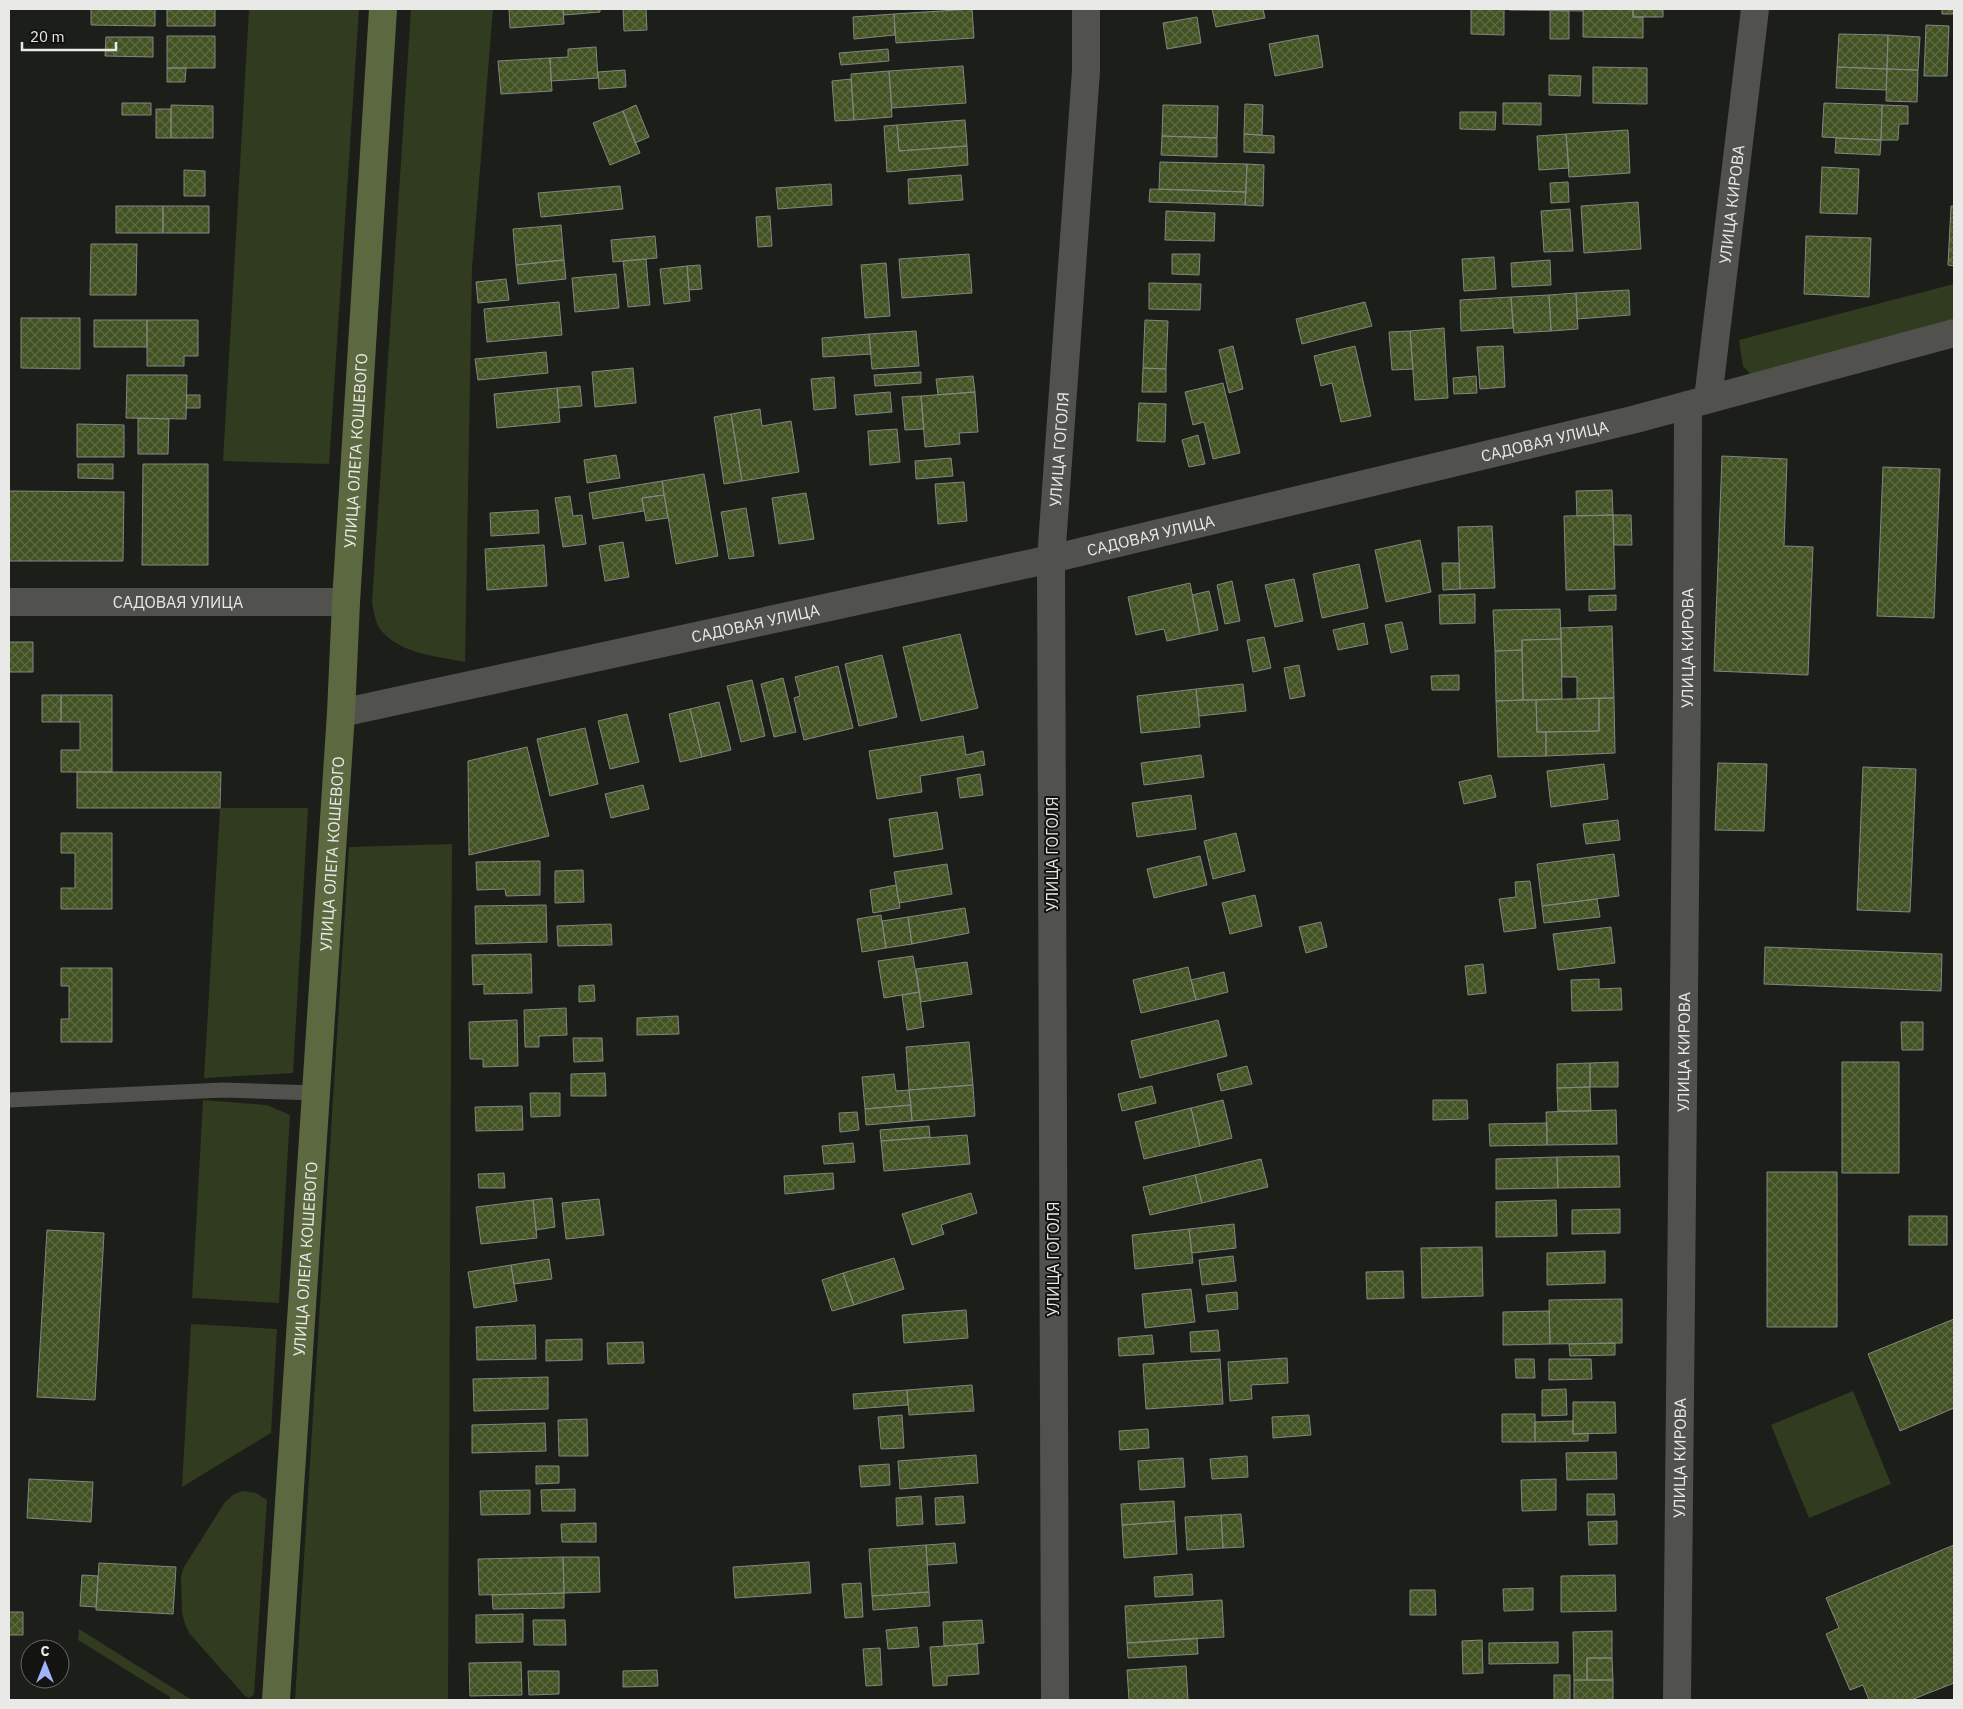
<svg xmlns="http://www.w3.org/2000/svg" width="1963" height="1709" viewBox="0 0 1963 1709" font-family="'IBM Plex Sans',sans-serif">
  <defs>
    <pattern id="building-cross-hatch" width="8" height="8" patternUnits="userSpaceOnUse" patternTransform="scale(1.25)"><rect width="8" height="8" fill="#425223"/><path d="M0 0l8 8M0 8l8-8" fill="none" stroke="#5d6b43"/></pattern>
  </defs>
  <rect width="100%" height="100%" fill="#1c1e1a"/>
  <path fill="#313b1f" d="M249,9H359L329,464L223,461Z
    M411,9H493L472,268L465,662C436,656 399,654 380,629C375,622 374,611 372,603Z
    M1954,284V324L1750,374L1743,366L1739,340Z
    M220,808H308L293,1073L204,1078Z
    M452,844L448,1700H295L349,847Z
    M203,1100L267,1105L290,1115L279,1303L192,1298Z
    M191,1324L277,1329L271,1433L182,1487Z
    M1853,1391L1891,1484L1809,1518L1771,1425Z
    M242,1491L256,1493L267,1500L254,1694L250,1698L245,1696L189,1633L185,1624L182,1613L181,1576L184,1567L225,1502L233,1495Z
    M79,1628V1629L192,1700H170V1697L78,1640Z"/>
  <path fill="url(#building-cross-hatch)" stroke="#838580" d="M91,9H155V26L91,25Z
    M167,9H215V26H167Z
    M509,9H563L564,24L510,28Z
    M563,9H600V12L564,15Z
    M623,9H646L647,30L624,31Z
    M972,9L974,38L896,43L894,14Z
    M1212,9H1263L1265,18L1216,27Z
    M1471,9H1504V35L1471,34Z
    M1509,9H1583V11L1509,10Z
    M1583,9H1633V17H1643V38L1583,37Z
    M1633,9H1663V17H1633Z
    M1942,9H1954V14H1942Z
    M1550,10L1569,11V39H1550Z
    M894,14L895,35L854,39L853,17Z
    M1197,17L1201,43L1167,49L1163,23Z
    M1926,25L1949,26L1947,76H1924Z
    M1839,34L1888,35L1887,69L1837,67Z
    M1318,35L1323,67L1275,76L1269,44Z
    M1888,35L1920,37L1918,70L1887,69Z
    M167,36H215V68H167Z
    M106,37H153V57L105,56Z
    M596,47L598,78L551,81L550,58L568,57V49Z
    M888,49L889,61L841,65L839,53Z
    M550,58L552,91L501,94L498,61Z
    M963,66L966,103L892,108L889,71Z
    M1593,67L1647,68V104L1593,103Z
    M1837,67L1887,69L1886,90L1836,88Z
    M167,68H186L185,82H167Z
    M1887,69L1918,70L1917,102L1886,101Z
    M625,70L626,87L599,89L598,72Z
    M889,71L892,117L854,120L851,74Z
    M1549,75L1581,76L1580,96L1549,95Z
    M851,79L854,120L835,121L832,81Z
    M122,103H151V115H122Z
    M1503,103H1541V125L1503,124Z
    M1824,103L1882,105L1881,140L1822,137Z
    M1245,104L1263,105L1262,135L1244,134Z
    M171,105L213,106V138H171Z
    M636,105L649,137L635,143L623,111Z
    M1163,105L1218,106L1217,138L1162,136Z
    M1882,105L1908,106V124H1899L1898,140H1881Z
    M156,109H171V138H156Z
    M623,111L640,153L610,165L593,123Z
    M1460,112H1496L1495,130L1460,129Z
    M965,120L967,146L899,151L897,125Z
    M897,125L899,151L967,146L968,165L887,172L884,126Z
    M1628,130L1630,173L1569,177L1566,134Z
    M1244,134L1274,136V153L1244,152Z
    M1566,134L1569,168L1539,170L1537,136Z
    M1162,136L1217,138V157L1161,155Z
    M1836,138L1881,140L1880,155L1835,153Z
    M1160,162L1247,164L1246,192L1159,189Z
    M1247,164L1264,165L1263,206L1245,205Z
    M1822,167L1859,169L1857,214L1820,213Z
    M184,170L205,171V196H184Z
    M961,175L963,200L909,204L908,179Z
    M1568,182L1569,202L1551,203L1550,183Z
    M831,184L832,205L778,209L776,188Z
    M620,186L623,209L541,217L538,193Z
    M1150,189L1246,192L1245,205L1149,202Z
    M1638,202L1641,249L1584,253L1581,206Z
    M116,206H163V233H116Z
    M163,206H209V233H163Z
    M1951,206H1954V266L1948,265Z
    M1570,209L1573,251L1544,252L1541,211Z
    M1166,211L1215,213L1214,241L1165,240Z
    M770,216L772,246L758,247L756,217Z
    M561,225L564,260L516,265L513,229Z
    M655,236L657,258L613,262L611,240Z
    M1806,236L1871,238L1869,297L1804,294Z
    M91,244H137L136,295H90Z
    M969,254L972,293L902,298L899,259Z
    M1172,254H1200L1199,275L1172,274Z
    M1494,257L1496,289L1464,291L1462,259Z
    M646,259L650,305L628,307L623,261Z
    M564,260L566,279L518,284L516,265Z
    M1550,260L1551,285L1512,287L1511,263Z
    M886,263L890,316L865,318L861,265Z
    M700,265L702,289L689,290L687,266Z
    M687,266L690,301L664,304L660,269Z
    M616,274L619,308L575,312L572,278Z
    M506,279L509,300L478,303L476,282Z
    M1149,283L1201,284L1200,310L1149,309Z
    M1629,290L1630,315L1577,319L1576,293Z
    M1576,293L1578,329L1551,331L1549,295Z
    M1549,295L1551,331L1514,333L1511,297Z
    M1511,297L1513,328L1461,331L1460,300Z
    M559,302L562,335L487,342L484,309Z
    M1365,302L1372,326L1302,344L1296,319Z
    M21,318H80V369L21,368Z
    M94,320H147V347H94Z
    M147,320H198V356H184V366H147Z
    M1145,320L1168,321L1166,369L1143,368Z
    M1444,328L1448,398L1415,400L1410,331Z
    M916,331L919,366L872,369L869,334Z
    M1410,331L1413,369L1392,370L1389,332Z
    M869,334L871,354L823,357L822,338Z
    M1233,346L1243,389L1229,393L1219,350Z
    M1355,346L1371,416L1341,422L1332,383L1321,386L1314,356Z
    M1503,346L1505,387L1480,389L1477,347Z
    M546,352L548,373L478,380L475,359Z
    M633,368L636,403L595,407L592,372Z
    M1143,368L1166,369V392H1142Z
    M921,372V383L875,386L874,375Z
    M127,375H187L186,419L126,418Z
    M973,376L975,392L938,395L936,379Z
    M1476,376L1477,393L1454,394L1453,378Z
    M834,377L836,408L814,410L811,379Z
    M1223,383L1240,453L1213,459L1204,422L1193,425L1185,392Z
    M580,386L582,406L559,408L557,388Z
    M557,388L560,422L497,428L494,394Z
    M890,392L892,412L856,415L854,395Z
    M975,392L978,432L959,433L960,444L925,447L921,396Z
    M187,395H200V408H186Z
    M921,396L924,429L905,430L902,397Z
    M1139,403L1166,404L1165,442L1137,441Z
    M760,409L762,426L791,421L799,472L742,481L731,414Z
    M731,414L742,481L724,484L714,417Z
    M138,418L169,419L168,454H138Z
    M77,424L124,425V457H77Z
    M897,429L900,462L870,465L868,431Z
    M1198,435L1205,464L1189,467L1182,440Z
    M616,455L620,478L587,483L584,460Z
    M1722,456L1787,459L1784,546L1813,547L1808,675L1714,671Z
    M951,458L953,476L916,479L915,461Z
    M78,464H113V479L78,478Z
    M143,464H208V565H142Z
    M1883,467L1940,469L1934,618L1877,616Z
    M704,474L718,556L676,564L662,481Z
    M662,481L664,495L642,498L644,511L593,519L589,493Z
    M964,482L967,521L938,524L935,484Z
    M1612,490L1613,515L1577,516L1576,491Z
    M9,491L124,492L123,561H9Z
    M806,493L814,539L779,544L772,498Z
    M664,495L668,518L646,521L642,498Z
    M570,496L573,516L582,515L586,544L563,547L555,498Z
    M746,508L754,556L729,559L721,512Z
    M538,510L539,533L491,536L490,513Z
    M1613,515L1615,589L1566,590L1564,516Z
    M1613,515H1631L1632,545H1614Z
    M1492,526L1495,588L1460,589L1458,527Z
    M1420,540L1431,592L1386,602L1375,550Z
    M623,542L629,577L605,581L599,546Z
    M544,545L547,586L487,590L485,549Z
    M1442,563H1459L1460,589L1443,590Z
    M1359,564L1368,608L1322,618L1313,574Z
    M1294,579L1303,621L1275,627L1265,585Z
    M1232,581L1240,621L1225,624L1217,585Z
    M1190,583L1200,634L1167,641L1164,629L1136,635L1128,597Z
    M1209,591L1218,630L1200,634L1192,595Z
    M1475,594V623L1440,624L1439,595Z
    M1616,595V610L1589,611V596Z
    M1560,609L1561,639L1522,640V650L1495,651L1493,610Z
    M1402,622L1408,649L1391,653L1385,625Z
    M1364,623L1368,644L1338,650L1333,630Z
    M1612,626L1614,698L1577,699V677H1562L1561,628Z
    M960,634L978,708L921,721L903,647Z
    M1264,637L1271,668L1253,672L1247,640Z
    M1561,639L1562,699L1523,700L1522,640Z
    M9,642H33V672H9Z
    M1522,650L1523,700L1496,701L1495,651Z
    M882,655L897,717L859,726L845,664Z
    M1299,665L1305,696L1290,699L1284,668Z
    M838,666L853,728L804,740L794,698L800,696L795,677Z
    M1459,675V690H1432L1431,676Z
    M783,678L796,732L774,737L761,684Z
    M752,680L765,736L741,742L727,686Z
    M1243,684L1246,711L1199,716L1196,689Z
    M1196,689L1200,727L1141,733L1137,696Z
    M42,695H61V722H42Z
    M61,695H112V772H61V750H80V722H61Z
    M1599,698V731L1537,732L1536,700Z
    M1599,698H1614L1615,753L1546,756V732L1599,731Z
    M1523,700H1536L1537,732H1546V756L1498,757L1496,701Z
    M719,702L731,750L702,757L690,709Z
    M690,709L702,757L680,762L669,714Z
    M627,714L639,762L610,769L598,721Z
    M585,728L598,784L550,796L537,739Z
    M963,736L966,755L983,751L985,765L920,776L922,792L877,799L869,751Z
    M527,747L549,836L469,855L468,761Z
    M1201,755L1204,777L1144,785L1141,763Z
    M1718,763L1767,764L1764,831L1715,830Z
    M1604,764L1608,799L1551,807L1547,771Z
    M1863,767L1916,769L1910,912L1857,910Z
    M77,772H221L220,808H77Z
    M980,774L983,795L960,798L957,778Z
    M1491,775L1496,797L1464,804L1459,782Z
    M643,785L649,809L611,818L605,794Z
    M1191,795L1196,829L1137,837L1132,803Z
    M937,812L943,849L894,857L889,819Z
    M1618,820L1620,840L1586,844L1583,824Z
    M61,833H112V909H61V888H75V853H61Z
    M1236,833L1245,871L1213,879L1204,841Z
    M1614,854L1619,896L1542,906L1537,864Z
    M1200,856L1207,885L1154,898L1147,869Z
    M540,861V895L506,896L505,889L477,890L476,862Z
    M947,864L952,894L899,903L894,872Z
    M583,870L584,902L555,903V871Z
    M1530,881L1536,928L1504,932L1499,899L1516,897L1515,882Z
    M896,885L900,908L873,913L870,890Z
    M1255,895L1262,926L1230,934L1222,903Z
    M1597,899L1600,917L1544,923L1542,906Z
    M546,905L547,942L476,944L475,906Z
    M965,908L969,933L912,944L908,917Z
    M881,915L886,948L862,952L857,919Z
    M908,917L912,944L886,948L882,921Z
    M1321,922L1327,947L1306,953L1299,927Z
    M611,924L612,945L558,946L557,926Z
    M1611,927L1615,963L1558,970L1553,934Z
    M1765,947L1942,954L1941,991L1764,984Z
    M531,954L532,993L484,994V984L473,985L472,955Z
    M913,956L919,992L884,998L878,961Z
    M967,962L972,994L921,1002L916,969Z
    M1483,964L1486,993L1468,995L1465,966Z
    M1188,967L1196,1000L1141,1013L1133,980Z
    M61,968H112V1042H61V1019H69V986H61Z
    M1224,972L1228,992L1196,1000L1191,980Z
    M1599,979V989L1621,988L1622,1010L1572,1011L1571,980Z
    M594,985L595,1001L579,1002V986Z
    M919,992L924,1027L907,1030L902,995Z
    M566,1008L567,1035L539,1036V1047H525L524,1010Z
    M678,1016L679,1034L637,1035V1018Z
    M517,1020L518,1066L483,1067V1059H470L469,1022Z
    M1218,1020L1227,1056L1140,1078L1131,1041Z
    M1901,1022H1923V1050H1902Z
    M573,1038H602L603,1061L574,1062Z
    M969,1042L973,1085L909,1090L906,1047Z
    M1618,1062V1087H1590V1063Z
    M1842,1062H1899V1173H1842Z
    M1590,1063V1087L1557,1088V1064Z
    M1247,1066L1252,1084L1221,1091L1217,1074Z
    M605,1073L606,1096H571V1074Z
    M894,1074L896,1091L909,1090L911,1105L865,1109L862,1077Z
    M973,1085L975,1116L912,1121L909,1090Z
    M1152,1086L1156,1103L1122,1111L1118,1094Z
    M1590,1087L1591,1111H1558L1557,1088Z
    M530,1093H560V1116L531,1117Z
    M1223,1100L1232,1138L1200,1146L1191,1108Z
    M1433,1100H1467L1468,1119L1433,1120Z
    M911,1105L912,1121L866,1125L865,1109Z
    M522,1106L523,1130L476,1131L475,1107Z
    M1191,1108L1200,1146L1144,1159L1135,1122Z
    M1616,1110L1617,1144L1547,1145L1546,1112Z
    M857,1112L859,1130L840,1132L839,1113Z
    M1547,1123V1145L1490,1146L1489,1124Z
    M929,1126L930,1137L881,1141L880,1130Z
    M967,1135L970,1164L884,1171L881,1141Z
    M853,1143L855,1162L824,1164L822,1146Z
    M1619,1156L1620,1187L1558,1188L1557,1157Z
    M1557,1157L1558,1188L1496,1189V1159Z
    M1261,1159L1268,1187L1202,1203L1195,1175Z
    M1767,1172H1837V1327H1767Z
    M504,1173L505,1188H479L478,1174Z
    M833,1173L834,1189L785,1194L784,1176Z
    M1195,1175L1202,1203L1150,1215L1143,1187Z
    M971,1193L977,1213L941,1225L944,1234L912,1245L902,1214Z
    M552,1198L555,1227L536,1230L533,1200Z
    M599,1199L604,1235L566,1239L562,1203Z
    M533,1200L537,1238L481,1244L476,1207Z
    M1556,1200L1557,1236L1496,1237V1202Z
    M1620,1209V1233L1572,1234V1210Z
    M1909,1216H1947V1245H1909Z
    M1234,1224L1236,1248L1192,1253L1189,1229Z
    M1189,1229L1193,1263L1135,1269L1132,1235Z
    M47,1230L104,1233L95,1400L37,1397Z
    M1482,1247L1483,1296L1422,1298L1421,1248Z
    M1605,1251V1283L1547,1285V1253Z
    M1233,1256L1236,1281L1202,1285L1199,1260Z
    M894,1258L904,1289L854,1305L843,1273Z
    M549,1259L552,1279L514,1284L511,1265Z
    M511,1265L517,1301L474,1308L468,1272Z
    M1403,1271L1404,1298L1367,1299L1366,1272Z
    M843,1273L854,1305L832,1311L822,1280Z
    M1191,1289L1195,1322L1145,1328L1142,1294Z
    M1237,1292L1238,1309L1208,1312L1206,1295Z
    M1622,1299V1343L1550,1344L1549,1300Z
    M966,1310L968,1338L904,1343L902,1315Z
    M1549,1311L1550,1344L1503,1345V1312Z
    M1954,1319V1408L1900,1431L1868,1354Z
    M535,1325L536,1359L477,1360L476,1327Z
    M1218,1330L1220,1351L1191,1352L1190,1332Z
    M1152,1335L1154,1354L1119,1356L1118,1338Z
    M582,1339V1360L546,1361V1340Z
    M643,1342L644,1363L608,1364L607,1343Z
    M1615,1343V1355L1570,1356L1569,1344Z
    M1287,1358L1288,1383L1251,1385L1252,1399L1230,1401L1228,1362Z
    M1220,1359L1223,1404L1146,1409L1143,1364Z
    M1515,1359H1534L1535,1378H1516Z
    M1549,1359H1591L1592,1379L1549,1380Z
    M548,1377V1409L474,1411L473,1379Z
    M972,1385L974,1411L909,1415L907,1390Z
    M1566,1389L1567,1415L1542,1416V1390Z
    M907,1390L908,1405L854,1409L853,1394Z
    M1573,1402H1615L1616,1433L1573,1434Z
    M1502,1414H1535V1442H1502Z
    M902,1415L904,1448L881,1449L878,1417Z
    M1309,1415L1311,1435L1273,1438L1272,1417Z
    M587,1419L588,1456H559L558,1420Z
    M1573,1421V1434L1588,1433V1441L1535,1442V1422Z
    M545,1423L546,1451L472,1453V1425Z
    M1148,1429L1149,1448L1120,1450L1119,1431Z
    M1616,1452L1617,1479L1567,1480L1566,1453Z
    M976,1455L978,1483L900,1489L898,1461Z
    M1247,1456L1248,1477L1212,1479L1210,1459Z
    M1183,1458L1185,1487L1140,1490L1138,1461Z
    M889,1464L890,1485L861,1487L859,1466Z
    M536,1466H559V1483L536,1484Z
    M29,1479L93,1482L91,1522L27,1518Z
    M1556,1479V1510L1522,1511L1521,1480Z
    M575,1489V1511H542L541,1490Z
    M530,1490V1514L481,1515L480,1491Z
    M1587,1494H1614L1615,1515H1587Z
    M921,1496L923,1524L897,1526L896,1498Z
    M963,1496L965,1523L936,1525L935,1498Z
    M1174,1501L1175,1521L1122,1525L1121,1504Z
    M1241,1514L1244,1547L1223,1548L1221,1515Z
    M1221,1515L1223,1548L1187,1550L1185,1517Z
    M1175,1521L1177,1554L1124,1558L1122,1525Z
    M1617,1521V1544L1589,1545L1588,1522Z
    M596,1523V1542H562L561,1524Z
    M955,1543L957,1563L927,1565L926,1545Z
    M926,1545L929,1592L872,1596L869,1549Z
    M1954,1545V1683L1911,1700H1869L1863,1685L1850,1690L1826,1634L1839,1628L1826,1598Z
    M563,1557L564,1593L479,1595L478,1559Z
    M563,1557H599L600,1592L564,1593Z
    M809,1562L811,1593L735,1598L733,1567Z
    M99,1563L176,1567L173,1614L96,1610Z
    M1192,1574L1193,1595L1155,1597L1154,1577Z
    M82,1575L98,1576L96,1607L80,1606Z
    M1615,1575L1616,1611L1561,1612V1576Z
    M861,1583L863,1617L845,1618L842,1584Z
    M1533,1588V1610L1504,1611L1503,1589Z
    M1410,1590H1435L1436,1615H1410Z
    M929,1592L930,1606L873,1610L872,1596Z
    M564,1593V1608L493,1609L492,1595Z
    M1222,1600L1224,1637L1127,1643L1125,1606Z
    M9,1612H23V1635H9Z
    M523,1614V1642L476,1643V1615Z
    M533,1620H565L566,1645H534Z
    M982,1620L984,1643L944,1646L943,1622Z
    M917,1627L919,1647L888,1649L886,1630Z
    M1612,1631V1658H1587V1680H1574L1573,1632Z
    M1197,1638L1198,1654L1128,1658L1127,1643Z
    M1482,1640L1483,1673L1463,1674L1462,1641Z
    M1558,1642V1663L1489,1664V1643Z
    M977,1644L979,1674L947,1676V1685L933,1686L930,1647Z
    M880,1648L882,1685L866,1686L863,1649Z
    M1587,1658H1612L1613,1680H1587Z
    M521,1662L522,1695L470,1696L469,1663Z
    M1186,1666L1188,1700H1129L1127,1670Z
    M657,1670L658,1686L623,1687V1671Z
    M528,1671H559V1694L529,1695Z
    M1554,1675H1570V1700H1554Z
    M1574,1680H1613V1700H1574Z"/>
  <g fill="none" stroke-linecap="round" stroke-linejoin="round">
    <path stroke="#51524e" stroke-width="15" d="M9,1100L223,1090L316,1093"/>
    <g stroke="#51524e" stroke-width="28">
      <path id="s1" d="M1708,399L1755,9"/>
      <path id="s2" d="M9,602H346"/>
      <path id="s3" d="M341,713L1051,559L1636,419L1954,333"/>
      <path id="s4" d="M1055,1700L1051,559L1086,71V9"/>
      <path id="s5" d="M1677,1700L1687,690L1688,405"/>
    </g>
    <path stroke="#5c6840" stroke-width="28" id="s6" d="M276,1700L341,713L346,602L383,9"/>
  </g>
  <g text-anchor="middle" dominant-baseline="central" stroke-width="4" stroke-linejoin="round" paint-order="stroke">
    <g font-size="16" fill="#e9eae8" stroke="#131411">
      <text stroke="none"><textPath href="#s1" startOffset="196">УЛИЦА КИРОВА</textPath></text>
      <text stroke="none"><textPath href="#s3" startOffset="1234">САДОВАЯ УЛИЦА</textPath></text>
      <text stroke="none"><textPath href="#s4" startOffset="1251">УЛИЦА ГОГОЛЯ</textPath></text>
      <text stroke="none"><textPath href="#s6" startOffset="1252">УЛИЦА ОЛЕГА КОШЕВОГО</textPath></text>
      <text stroke="none"><textPath href="#s3" startOffset="829">САДОВАЯ УЛИЦА</textPath></text>
      <text stroke="none"><textPath href="#s2" startOffset="169">САДОВАЯ УЛИЦА</textPath></text>
      <text stroke="none"><textPath href="#s3" startOffset="424">САДОВАЯ УЛИЦА</textPath></text>
      <text stroke="none"><textPath href="#s5" startOffset="1052">УЛИЦА КИРОВА</textPath></text>
      <text transform="translate(1052 854) rotate(-90)">УЛИЦА ГОГОЛЯ</text>
      <text stroke="none"><textPath href="#s6" startOffset="848">УЛИЦА ОЛЕГА КОШЕВОГО</textPath></text>
      <text stroke="none"><textPath href="#s5" startOffset="648">УЛИЦА КИРОВА</textPath></text>
      <text stroke="none"><textPath href="#s6" startOffset="442">УЛИЦА ОЛЕГА КОШЕВОГО</textPath></text>
      <text transform="translate(1053 1259) rotate(-90)">УЛИЦА ГОГОЛЯ</text>
      <text stroke="none"><textPath href="#s5" startOffset="242">УЛИЦА КИРОВА</textPath></text>
    </g>
  </g>
  <rect width="1963" height="1709" fill="none" stroke="#e9eae8" stroke-width="20"/>
  <g transform="translate(45 1664)"><circle r="24" fill="#131411" stroke="#696a67"/>
  <path d="M0-4L9 19L0 12L-9 19Z" fill="#a3b2fd"/>
  <text y="-8" font-size="14" font-weight="bold" text-anchor="middle" fill="#e9eae8">С</text>
  </g>
  <path d="M22 42v8h94v-8" fill="none" stroke="#e9eae8" stroke-width="2.5"/>
  <text x="30" y="42" font-size="15" fill="#e9eae8" stroke="#131411" stroke-width="4" paint-order="stroke">20 m</text>
</svg>
